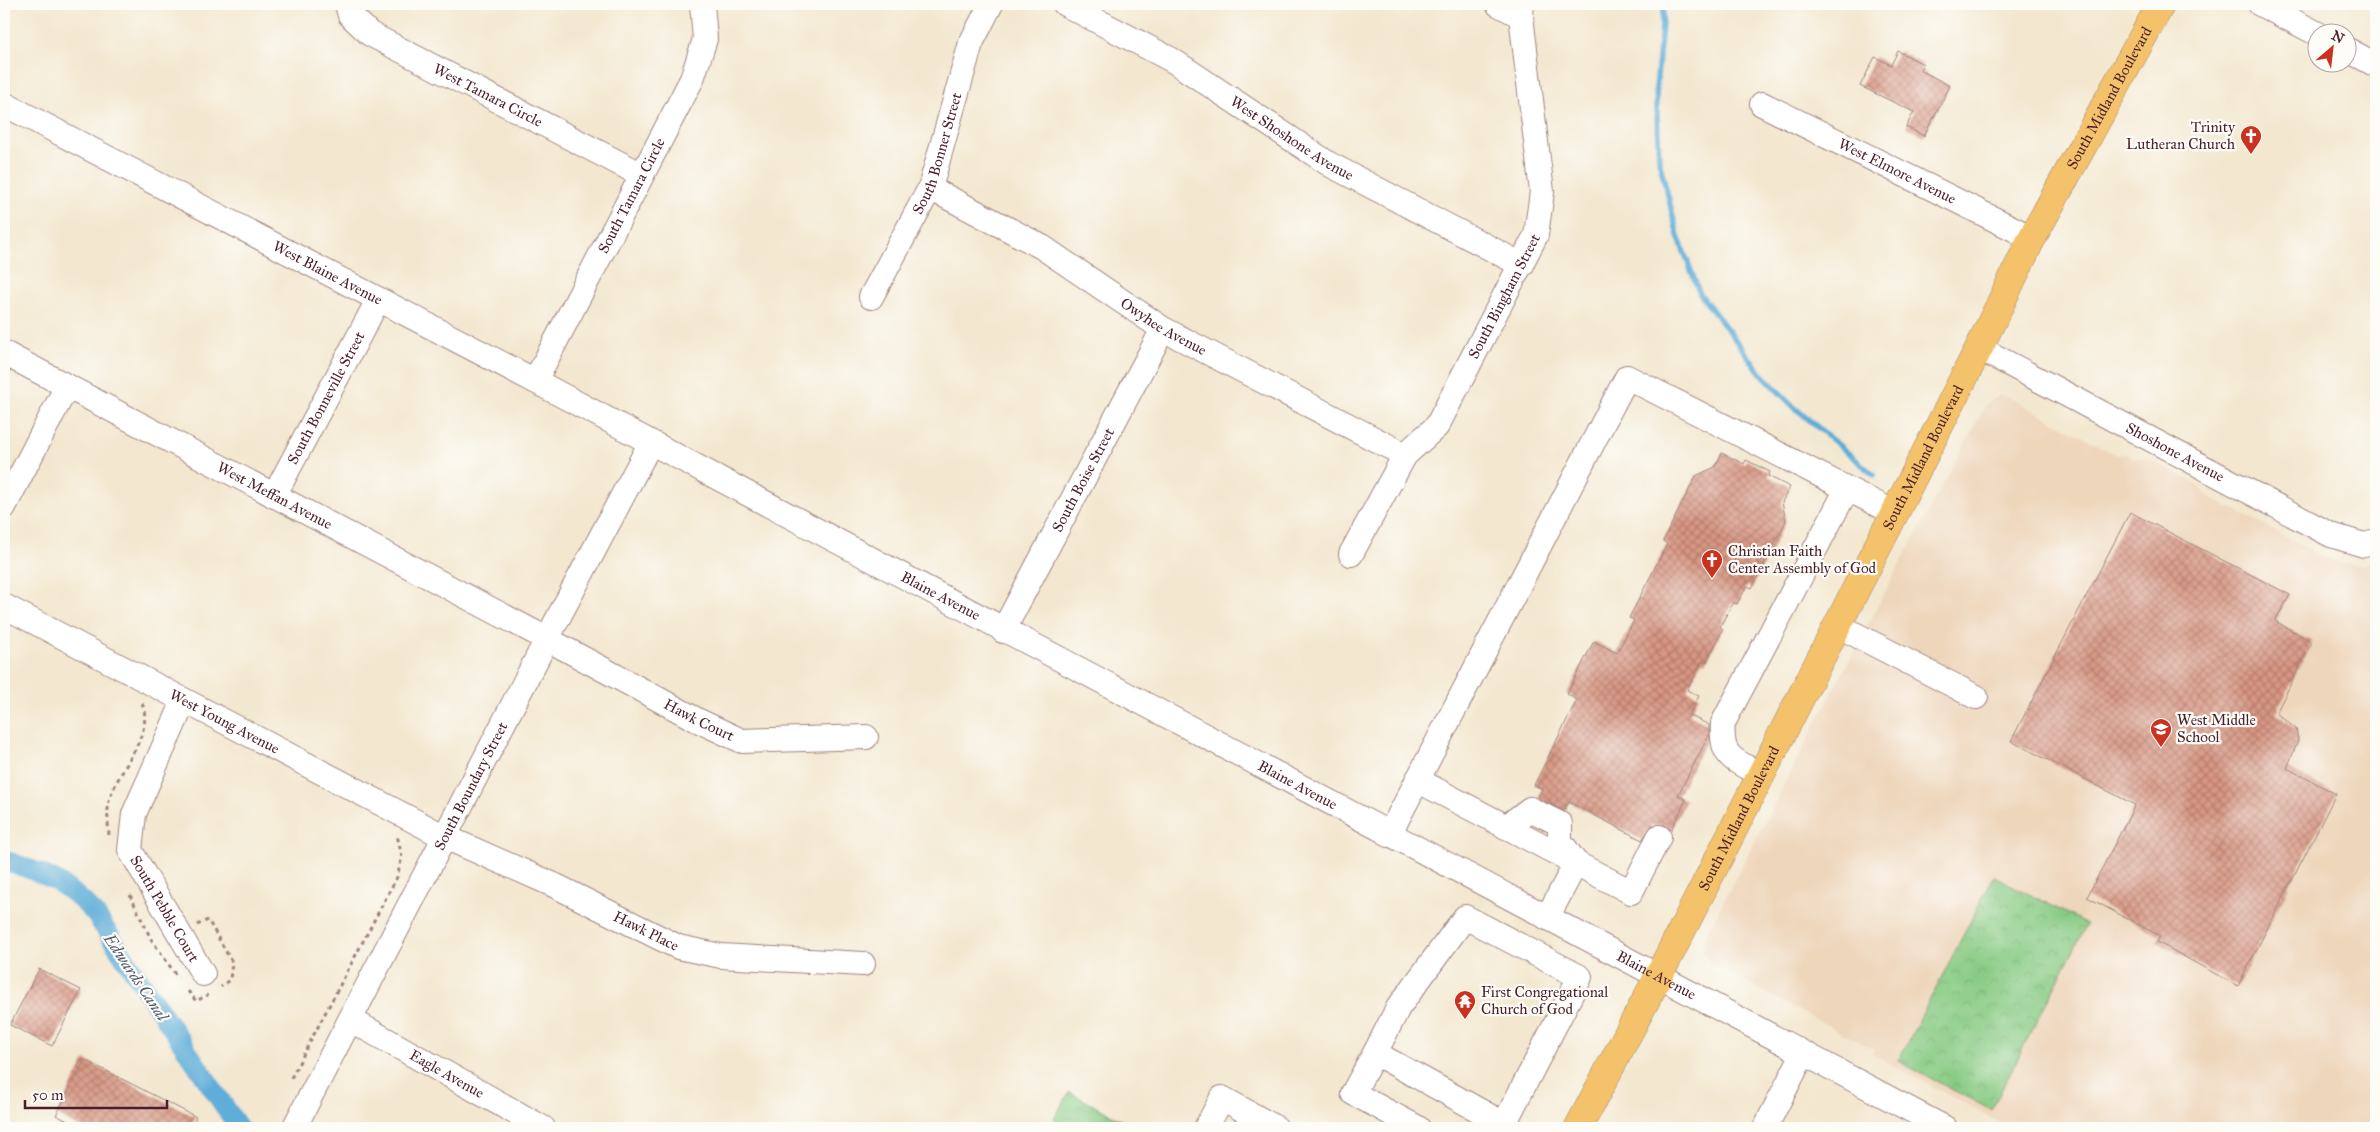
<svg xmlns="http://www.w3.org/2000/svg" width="2380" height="1132" viewBox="0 0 2380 1132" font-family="'IM FELL Great Primer',serif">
  <defs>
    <pattern id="park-crowns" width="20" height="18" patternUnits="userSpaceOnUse" patternTransform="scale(1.25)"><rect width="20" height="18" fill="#88cb84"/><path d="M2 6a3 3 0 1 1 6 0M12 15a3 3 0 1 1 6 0" fill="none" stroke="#77ae72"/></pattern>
    <pattern id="building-cross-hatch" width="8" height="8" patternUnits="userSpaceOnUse" patternTransform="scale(1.25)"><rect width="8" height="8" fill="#d89683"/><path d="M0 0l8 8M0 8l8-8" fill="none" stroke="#b17a6b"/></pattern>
  </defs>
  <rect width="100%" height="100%" fill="#fdfcf7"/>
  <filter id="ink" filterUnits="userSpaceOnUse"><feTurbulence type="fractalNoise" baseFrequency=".02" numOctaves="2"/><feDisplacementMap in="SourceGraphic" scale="10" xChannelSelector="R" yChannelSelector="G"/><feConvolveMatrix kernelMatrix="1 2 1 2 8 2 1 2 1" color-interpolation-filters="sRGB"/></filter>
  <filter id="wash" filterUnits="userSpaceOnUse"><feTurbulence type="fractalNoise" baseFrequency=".0096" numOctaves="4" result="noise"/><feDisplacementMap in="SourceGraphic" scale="20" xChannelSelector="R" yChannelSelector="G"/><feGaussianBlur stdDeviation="1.12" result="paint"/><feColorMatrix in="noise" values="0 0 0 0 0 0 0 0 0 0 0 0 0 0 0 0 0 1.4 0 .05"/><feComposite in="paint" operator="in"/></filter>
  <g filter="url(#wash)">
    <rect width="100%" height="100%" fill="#f3e7cf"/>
    <path fill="#eed6bb" d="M2000,395L2006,396L2119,456L2120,454H2128L2134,458L2149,459L2199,485L2206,495L2326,558L2342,564L2362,565L2376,560V1128H2010L1872,1054L1874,1050L1725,971L1710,962L1702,950L1708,931L1879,603L1987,403Z"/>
    <path fill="url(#park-crowns)" stroke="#697558" d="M1994,876L2087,924L1991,1110L1898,1061Z
      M1069,1092L1136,1128H1049Z"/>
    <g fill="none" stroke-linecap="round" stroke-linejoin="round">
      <path stroke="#5eadd8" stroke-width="5.5" d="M1664,4L1656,88L1659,160L1678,236L1700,294L1764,377L1795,408L1874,475"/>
      <path stroke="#5eadd8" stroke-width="20" d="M4,860C45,874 66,881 96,915L239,1128"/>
    </g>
    <g id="blocks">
      <path fill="url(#building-cross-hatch)" d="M1898,51L1923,64L1920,70L1950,86L1924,136L1906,127L1914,112L1860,86L1875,57L1891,65Z
        M1722,453L1744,464L1746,460L1770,472L1768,476L1790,487L1782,502L1786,521L1752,588L1747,586L1737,604L1733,602L1720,627L1723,629L1706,663L1702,661L1687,690L1699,696L1689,715L1709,725V735L1678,795L1686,800L1671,830L1665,825H1652L1642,840L1569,802L1564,811L1542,800L1538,797L1542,789L1534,785L1577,700L1567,694L1594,641L1617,653L1634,620L1629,618L1667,544L1663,541L1696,476L1715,467Z
        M2130,512L2290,595L2275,621L2312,642L2276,713L2296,729L2298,741L2287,768L2336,794L2238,986L2157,942L2160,936L2087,897L2135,805L2011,741Z
        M39,969L81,990L52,1046L10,1025Z
        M85,1060L196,1117L190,1128H81L56,1115Z"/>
    </g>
  </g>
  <g filter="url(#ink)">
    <use href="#blocks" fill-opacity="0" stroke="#9e837d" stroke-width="1"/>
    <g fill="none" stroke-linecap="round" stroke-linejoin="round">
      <g stroke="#9e837d" stroke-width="26">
        <g id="minor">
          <path id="s1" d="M347,4L350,15L370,34L642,175"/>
          <path id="s2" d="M1065,4L1172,60L1329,164L1522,265"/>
          <path d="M1498,4L1521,16"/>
          <path d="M2260,4L2318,34"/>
          <path d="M2348,50L2376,65"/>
          <path id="s3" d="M4,104L535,381L1945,1128"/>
          <path id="s4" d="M1762,104L2032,238"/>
          <path id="s5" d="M930,188L1042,247L1163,329L1405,455"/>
          <path id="s6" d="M871,297L930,188L971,43L991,4"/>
          <path id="s7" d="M1979,348L2331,535L2364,545L2376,542"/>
          <path id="s8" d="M4,353L547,639L697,720L742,741L866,737"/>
          <path id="s9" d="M535,381L692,79L705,39L702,4"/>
          <path id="s10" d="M274,496L378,300"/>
          <path d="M4,507L67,386"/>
          <path id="s11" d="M1351,554L1405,455L1437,426L1536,235L1542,192L1521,16L1522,4"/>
          <path id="s12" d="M4,606L445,837L556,886L678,947L721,956L863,964"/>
          <path d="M1837,625L1976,697"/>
          <path id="s13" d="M1003,631L1163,329"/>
          <path id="s14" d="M184,701L134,814L130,850L203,974"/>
          <path d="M1761,775C1733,759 1720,758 1723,723L1847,489"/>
          <path d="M1417,780L1631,892L1659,837"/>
          <path d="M1506,827L1530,809L1560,824V841L1576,863L1547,918"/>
          <path d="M1389,835L1627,377L1895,513"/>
          <path id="s15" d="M351,1020L543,1128"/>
          <path d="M1375,1053L1398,1008L1465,917L1580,977L1504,1124"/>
          <path id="s16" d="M294,1128L547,639L650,444"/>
          <path d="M1206,1128L1222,1098L1276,1128"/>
          <path d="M1418,1128L1353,1093L1375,1053L1511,1128"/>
          <path d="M1765,1128L1803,1054"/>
        </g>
      </g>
      <g stroke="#9e837d" stroke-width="29">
        <g id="major">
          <path id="s17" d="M1578,1128L1658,977L1979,348L2032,238L2161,4"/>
        </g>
      </g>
      <path stroke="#9e837d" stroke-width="3" stroke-dasharray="4 4" stroke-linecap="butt" d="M109,835C108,826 107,810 109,801C117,770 157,733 141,701
        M130,895L151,939L178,978
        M197,925L208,920L232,962L230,979L221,987
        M188,991L196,1001L208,995
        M291,1078L397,877L402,857L397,835"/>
      <use href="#minor" stroke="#fff" stroke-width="24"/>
      <use href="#major" stroke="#f4c26a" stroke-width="28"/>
    </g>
  </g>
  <defs>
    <g id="church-pin" transform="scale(1.125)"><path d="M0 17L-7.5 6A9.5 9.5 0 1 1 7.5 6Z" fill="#c8321e" stroke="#fdfcf7"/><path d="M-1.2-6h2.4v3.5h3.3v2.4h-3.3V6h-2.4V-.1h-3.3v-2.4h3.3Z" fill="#fff"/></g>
    <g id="school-pin" transform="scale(1.125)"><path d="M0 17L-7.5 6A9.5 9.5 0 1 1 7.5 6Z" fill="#c8321e" stroke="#fdfcf7"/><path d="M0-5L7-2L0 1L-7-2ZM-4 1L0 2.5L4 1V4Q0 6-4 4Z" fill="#fff"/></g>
    <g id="temple-pin" transform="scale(1.125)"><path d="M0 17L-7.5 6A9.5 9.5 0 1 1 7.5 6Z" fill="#c8321e" stroke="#fdfcf7"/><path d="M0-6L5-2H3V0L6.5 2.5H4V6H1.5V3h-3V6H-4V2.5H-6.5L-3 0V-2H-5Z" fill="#fff"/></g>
  </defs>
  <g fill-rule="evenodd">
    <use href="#church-pin" x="2251" y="136"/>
    <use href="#church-pin" x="1712" y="560"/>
    <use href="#school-pin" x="2161" y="729"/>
    <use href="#temple-pin" x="1465" y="1001"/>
  </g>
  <g text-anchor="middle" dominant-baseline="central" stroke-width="4.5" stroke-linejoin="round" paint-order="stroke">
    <g font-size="15" fill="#4a1f2b" stroke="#fdfcf7">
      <text stroke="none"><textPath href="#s1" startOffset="172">West Tamara Circle</textPath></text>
      <text stroke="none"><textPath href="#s17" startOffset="1159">South Midland Boulevard</textPath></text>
      <text stroke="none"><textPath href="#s2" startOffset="264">West Shoshone Avenue</textPath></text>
      <text stroke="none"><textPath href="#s6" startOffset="159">South Bonner Street</textPath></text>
      <text stroke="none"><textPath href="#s4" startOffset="151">West Elmore Avenue</textPath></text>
      <text stroke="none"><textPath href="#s9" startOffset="209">South Tamara Circle</textPath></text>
      <text stroke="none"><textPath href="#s3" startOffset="365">West Blaine Avenue</textPath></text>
      <text stroke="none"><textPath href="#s11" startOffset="302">South Bingham Street</textPath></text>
      <text stroke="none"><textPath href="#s5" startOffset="272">Owyhee Avenue</textPath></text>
      <text stroke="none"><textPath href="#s10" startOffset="111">South Bonneville Street</textPath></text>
      <text stroke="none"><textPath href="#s7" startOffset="222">Shoshone Avenue</textPath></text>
      <text stroke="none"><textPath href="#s17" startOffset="754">South Midland Boulevard</textPath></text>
      <text stroke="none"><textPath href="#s13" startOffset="171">South Boise Street</textPath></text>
      <text stroke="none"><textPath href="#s8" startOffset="306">West Meffan Avenue</textPath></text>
      <text stroke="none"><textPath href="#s3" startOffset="1058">Blaine Avenue</textPath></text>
      <text stroke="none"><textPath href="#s8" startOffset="786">Hawk Court</textPath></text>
      <text stroke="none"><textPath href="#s12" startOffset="249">West Young Avenue</textPath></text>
      <text stroke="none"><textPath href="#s16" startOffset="385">South Boundary Street</textPath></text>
      <text stroke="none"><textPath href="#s3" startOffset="1462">Blaine Avenue</textPath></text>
      <text stroke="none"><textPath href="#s17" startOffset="349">South Midland Boulevard</textPath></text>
      <text stroke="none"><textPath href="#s14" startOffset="228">South Pebble Court</textPath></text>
      <text stroke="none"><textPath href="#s12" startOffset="720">Hawk Place</textPath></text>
      <text stroke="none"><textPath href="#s3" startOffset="1868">Blaine Avenue</textPath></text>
      <text stroke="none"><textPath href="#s15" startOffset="110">Eagle Avenue</textPath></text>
    </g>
    <g font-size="15" fill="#4a1f2b" stroke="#fdfcf7" text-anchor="start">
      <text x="2235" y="127" text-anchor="end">Trinity<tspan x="2235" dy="17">Lutheran Church</tspan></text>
      <text x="1728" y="551">Christian Faith<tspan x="1728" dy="17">Center Assembly of God</tspan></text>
      <text x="2177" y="720">West Middle<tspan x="2177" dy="17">School</tspan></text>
      <text x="1481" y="992">First Congregational<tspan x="1481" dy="17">Church of God</tspan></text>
    </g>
    <g font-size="16" font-style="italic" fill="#525870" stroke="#fdfcf7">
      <text transform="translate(136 977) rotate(56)">Edwards Canal</text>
    </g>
  </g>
  <rect width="2380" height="1132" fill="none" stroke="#fdfcf7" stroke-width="20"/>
  <g transform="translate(2332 48) rotate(28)"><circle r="24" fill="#fdfcf7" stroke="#b5a4a5"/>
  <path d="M0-4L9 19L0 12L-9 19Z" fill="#c8321e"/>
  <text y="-8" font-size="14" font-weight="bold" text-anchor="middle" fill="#4a1f2b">N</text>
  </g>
  <path d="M25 1100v8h142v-8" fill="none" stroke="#4a1f2b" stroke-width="2.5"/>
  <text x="32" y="1100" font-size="15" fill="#4a1f2b" stroke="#fdfcf7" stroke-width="4" paint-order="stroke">50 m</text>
</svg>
